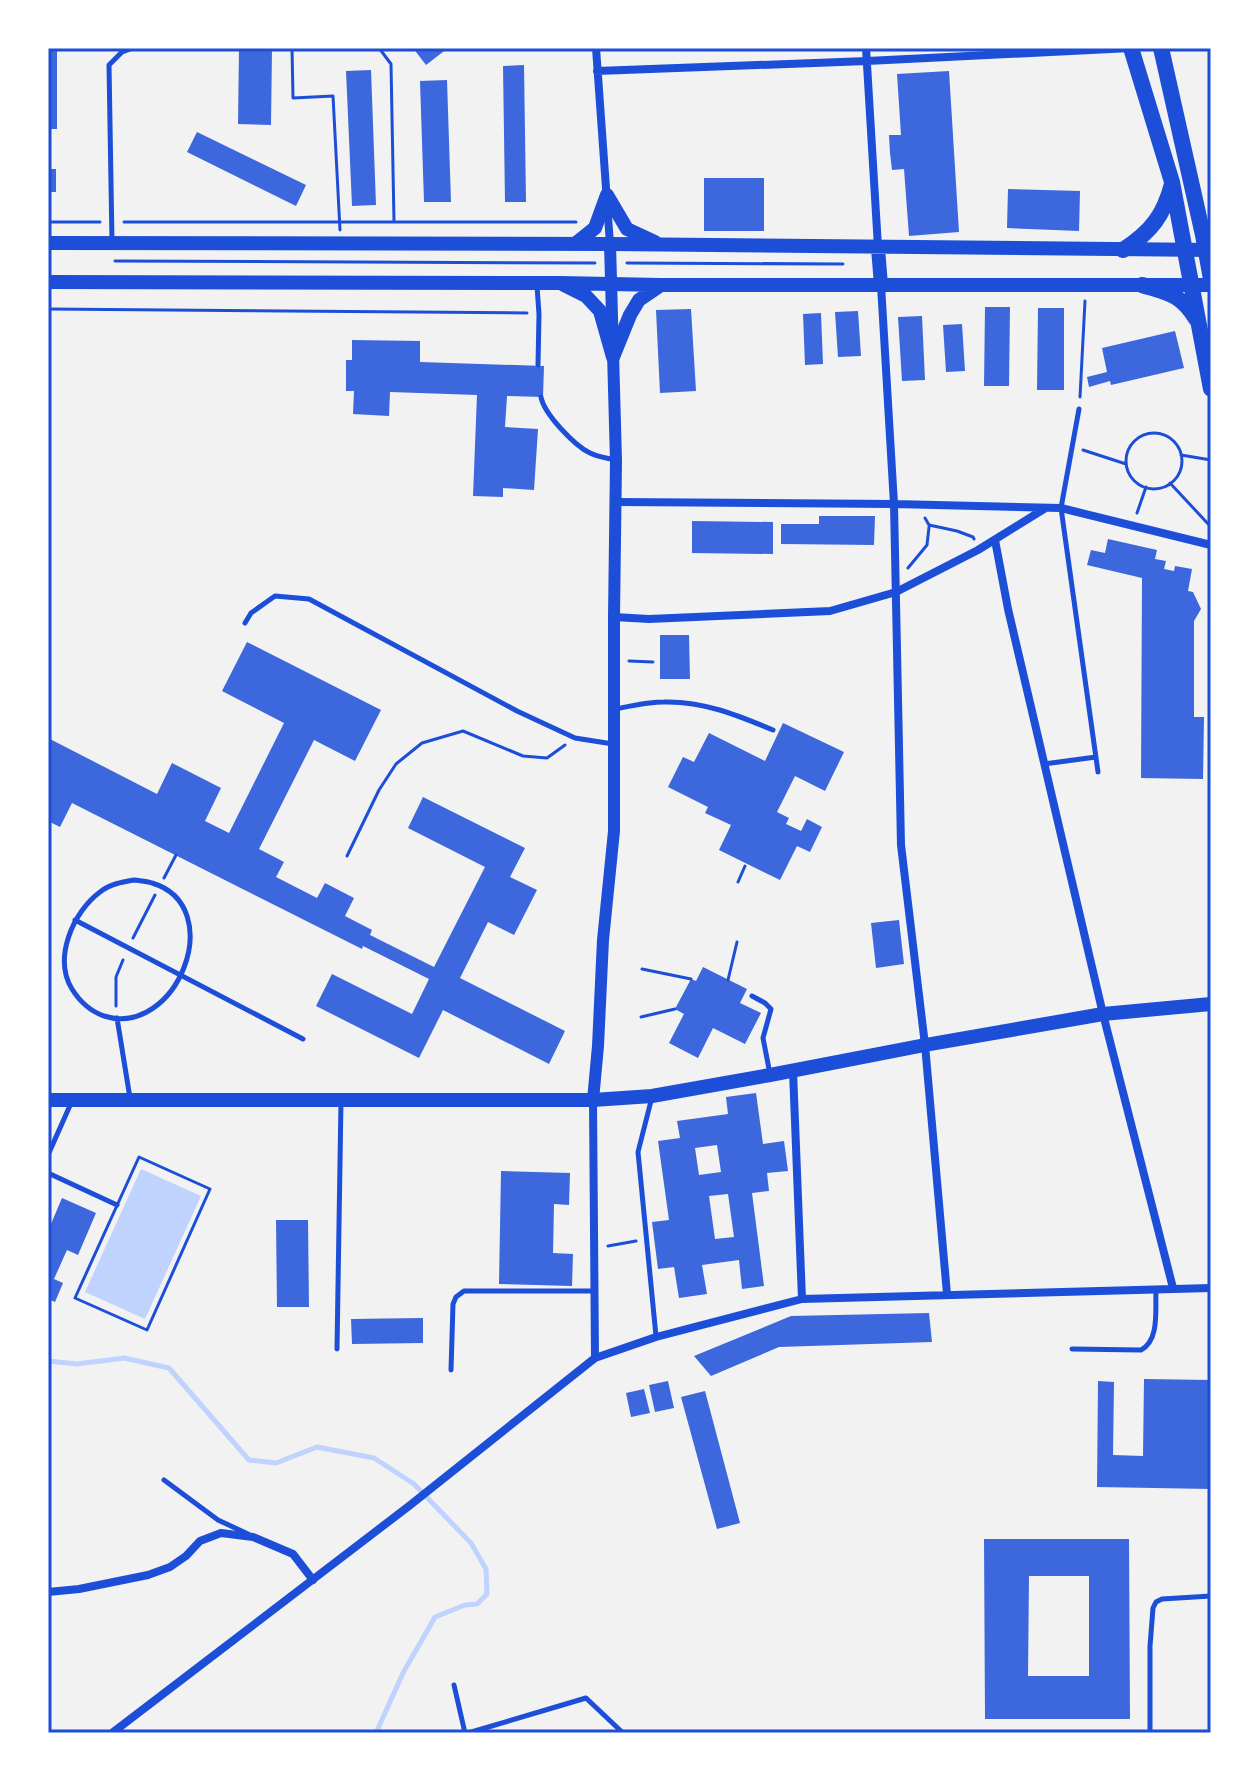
<svg xmlns="http://www.w3.org/2000/svg" width="1259" height="1781" viewBox="0 0 1259 1781" font-family="'Work Sans',sans-serif">
  <rect width="100%" height="100%" fill="#f2f2f2"/>
  <path fill="#bfd3fe" d="M141,1169L201,1196L145,1319L85,1292Z"/>
  <g fill="none" stroke-linecap="round" stroke-linejoin="round">
    <path stroke="#bfd3fe" stroke-width="5" d="M48,1361L77,1364L124,1358L169,1368L249,1460L276,1463L317,1447L374,1458L414,1484L471,1543L486,1569L487,1594L477,1604L465,1605L435,1617L403,1673L376,1733"/>
  </g>
  <path fill="#3d67dc" fill-rule="evenodd" d="M48,48H57V129H48Z
    M239,48H272L271,125L238,124Z
    M413,48H448L426,65Z
    M524,65L526,202H505L503,66Z
    M371,70L376,205L352,206L346,71Z
    M949,71L959,232L909,236L904,169L892,170L890,153L889,135H901L897,74Z
    M447,80L451,202H424L420,81Z
    M197,132L306,185L296,206L187,152Z
    M48,169H56V192H48Z
    M704,178H764V231H704Z
    M1008,189L1080,191L1079,231L1007,228Z
    M985,307H1010L1009,386H984Z
    M1038,308H1064V390H1037Z
    M691,309L696,391L660,393L656,310Z
    M858,311L861,356L838,357L835,312Z
    M821,313L823,364L805,365L803,314Z
    M922,316L925,380L902,381L898,317Z
    M962,324L965,371L946,372L943,325Z
    M1175,331L1184,368L1111,385L1110,381L1089,387L1087,377L1107,372L1102,348Z
    M352,340L420,341V362L544,366L543,397L507,396L505,427L538,429L534,490L503,488V497L473,496L477,395L390,392L389,416L353,414L354,391H346V360H352Z
    M819,516H875L874,545L781,544V524H819Z
    M692,521L773,522V554L692,553Z
    M1108,539L1157,550L1155,559L1166,561L1164,569L1174,571L1175,566L1192,569L1188,591L1193,592L1201,609L1194,621V717H1204L1203,779L1141,778L1142,578L1087,565L1091,550L1105,553Z
    M660,635H689L690,679H660Z
    M247,642L381,710L355,761L314,740L259,849L284,862L276,877L317,898L325,883L354,898L345,916L372,930L370,935L434,967L485,867L408,828L423,797L525,848L510,877L537,890L514,935L488,922L460,978L565,1031L549,1064L443,1010L419,1058L316,1006L332,974L412,1014L429,979L363,946L362,949L72,803L60,827L48,821V738L157,794L172,763L221,788L205,821L229,833L284,723L222,691Z
    M783,723L844,752L825,791L795,776L777,812L789,818L786,824L801,831L807,819L822,827L810,852L797,846L780,880L719,850L731,825L705,813L708,807L668,787L683,757L694,762L709,733L765,761Z
    M899,920L904,964L876,968L871,923Z
    M703,967L747,989L740,1003L761,1013L745,1044L713,1028L698,1058L669,1043L684,1014L675,1009L691,979L696,981Z
    M756,1093L763,1144L784,1141L788,1171L767,1173L769,1191L752,1193L764,1286L742,1289L739,1260L702,1265L707,1294L679,1298L674,1267L658,1269L652,1222L669,1220L658,1141L680,1138L677,1121L728,1114L726,1097ZM717,1145L721,1172L699,1175L695,1148ZM728,1194L734,1237L715,1239L709,1196Z
    M501,1171L570,1173L569,1205L554,1204L553,1253L573,1254L572,1286L499,1284Z
    M62,1198L96,1213L78,1255L67,1250L54,1279L63,1283L55,1302L48,1299V1231Z
    M276,1220H308L309,1307H277Z
    M929,1313L932,1342L779,1347L711,1376L694,1356L791,1316Z
    M423,1318V1343L352,1344L351,1319Z
    M1144,1379L1211,1380V1489L1097,1487L1098,1381L1114,1382L1113,1455L1143,1456Z
    M668,1381L674,1408L655,1412L649,1385Z
    M644,1389L650,1413L631,1417L626,1393Z
    M705,1391L740,1523L717,1529L681,1397Z
    M984,1539H1129L1130,1719H985ZM1029,1576H1089V1676H1028Z"/>
  <g fill="none" stroke-linecap="round" stroke-linejoin="round">
    <path stroke="#1d4ed8" stroke-width="3" d="M292,48L293,98L333,96L340,230
      M379,48L391,64L394,222
      M48,222H100
      M124,222H576
      M115,261L595,263
      M627,263L843,264
      M48,309L527,313
      M1080,397L1085,301
      M1126 461a28 28 0 1 1 56 0a28 28 0 1 1-56 0Z
      M1083,450L1126,464
      M1181,455L1211,460
      M1170,483L1211,527
      M1137,513L1146,487
      M925,518L929,525L957,531L973,537L974,539
      M908,568L927,545L929,527
      M629,661L653,662
      M347,856L379,790L396,764L422,743L463,731L523,756L547,758L565,745
      M164,878L176,855
      M738,882L745,866
      M133,938L155,895
      M642,969L691,979
      M728,980L737,942
      M116,1006V977L123,960
      M641,1017L675,1009
      M139,1157L210,1189L147,1330L75,1298Z
      M608,1246L636,1241"/>
    <path stroke="#1d4ed8" stroke-width="5" d="M112,242L109,65L122,52L133,48
      M537,286L539,314L538,365
      M541,397C544,414 575,446 590,453C598,457 607,458 615,460
      M1079,409L1061,508L1098,772
      M245,623L251,613L275,596L309,599L517,711L575,738L613,744
      M615,709C631,706 648,702 664,702C703,701 737,715 773,730
      M1044,764L1096,757
      M134,880C140,881 146,881 152,883C229,906 177,1039 104,1016C90,1011 80,1002 72,989C53,958 73,912 100,892C110,884 122,882 134,880Z
      M75,920L303,1039
      M752,996L765,1003L771,1009L763,1038L770,1074
      M117,1018L130,1098
      M652,1097L638,1152L656,1336
      M48,1155L72,1101
      M48,1173L117,1205
      M337,1349L341,1101
      M1072,1349L1141,1350C1160,1340 1155,1309 1156,1290
      M451,1370L453,1304L456,1297L464,1291H595
      M164,1480L218,1520L248,1534
      M454,1685L465,1733
      M468,1733L586,1698L623,1733
      M1150,1733V1646L1153,1608L1156,1602L1162,1599L1211,1596"/>
    <path stroke="#1d4ed8" stroke-width="8" d="M596,48L610,244
      M866,48L878,247
      M597,71L867,61L1131,48
      M881,285L894,504L901,845L925,1045L947,1294
      M616,502L894,504L1061,508L1211,545
      M995,540L1008,609L1103,1014L1173,1288
      M614,617L649,619L830,611L896,592L978,550L1044,509
      M793,1071L802,1299
      M593,1100L595,1358
      M48,1592L79,1589L148,1575L170,1567L186,1556L200,1541L221,1533L253,1537L293,1554L313,1580
      M112,1733L409,1506L595,1358L656,1337L802,1299L1211,1288"/>
    <path stroke="#1d4ed8" stroke-width="12" d="M593,1100L598,1046L603,940L614,831V617L616,461L610,244"/>
    <path stroke="#1d4ed8" stroke-width="14" d="M607,195L627,229L655,242
      M48,243L610,244L1211,250
      M575,244L595,228L607,195
      M878,248L881,285
      M48,282L560,283L661,285H1211
      M564,285L586,296L600,311L613,357
      M613,357L630,315L639,300L661,285
      M48,1100H593L652,1096L770,1075L925,1045L1103,1014L1211,1004"/>
    <path stroke="#1d4ed8" stroke-width="16" d="M1131,48L1172,182L1211,389
      M1161,48L1203,235L1211,279
      M1123,250C1151,232 1164,215 1172,184
      M1142,285C1168,293 1181,294 1196,319"/>
  </g>
  <rect width="1259" height="1781" fill="none" stroke="#ffffff" stroke-width="100"/>
  <rect x="50" y="50" width="1159" height="1681" fill="none" stroke="#1d4ed8" stroke-width="3"/>
</svg>
